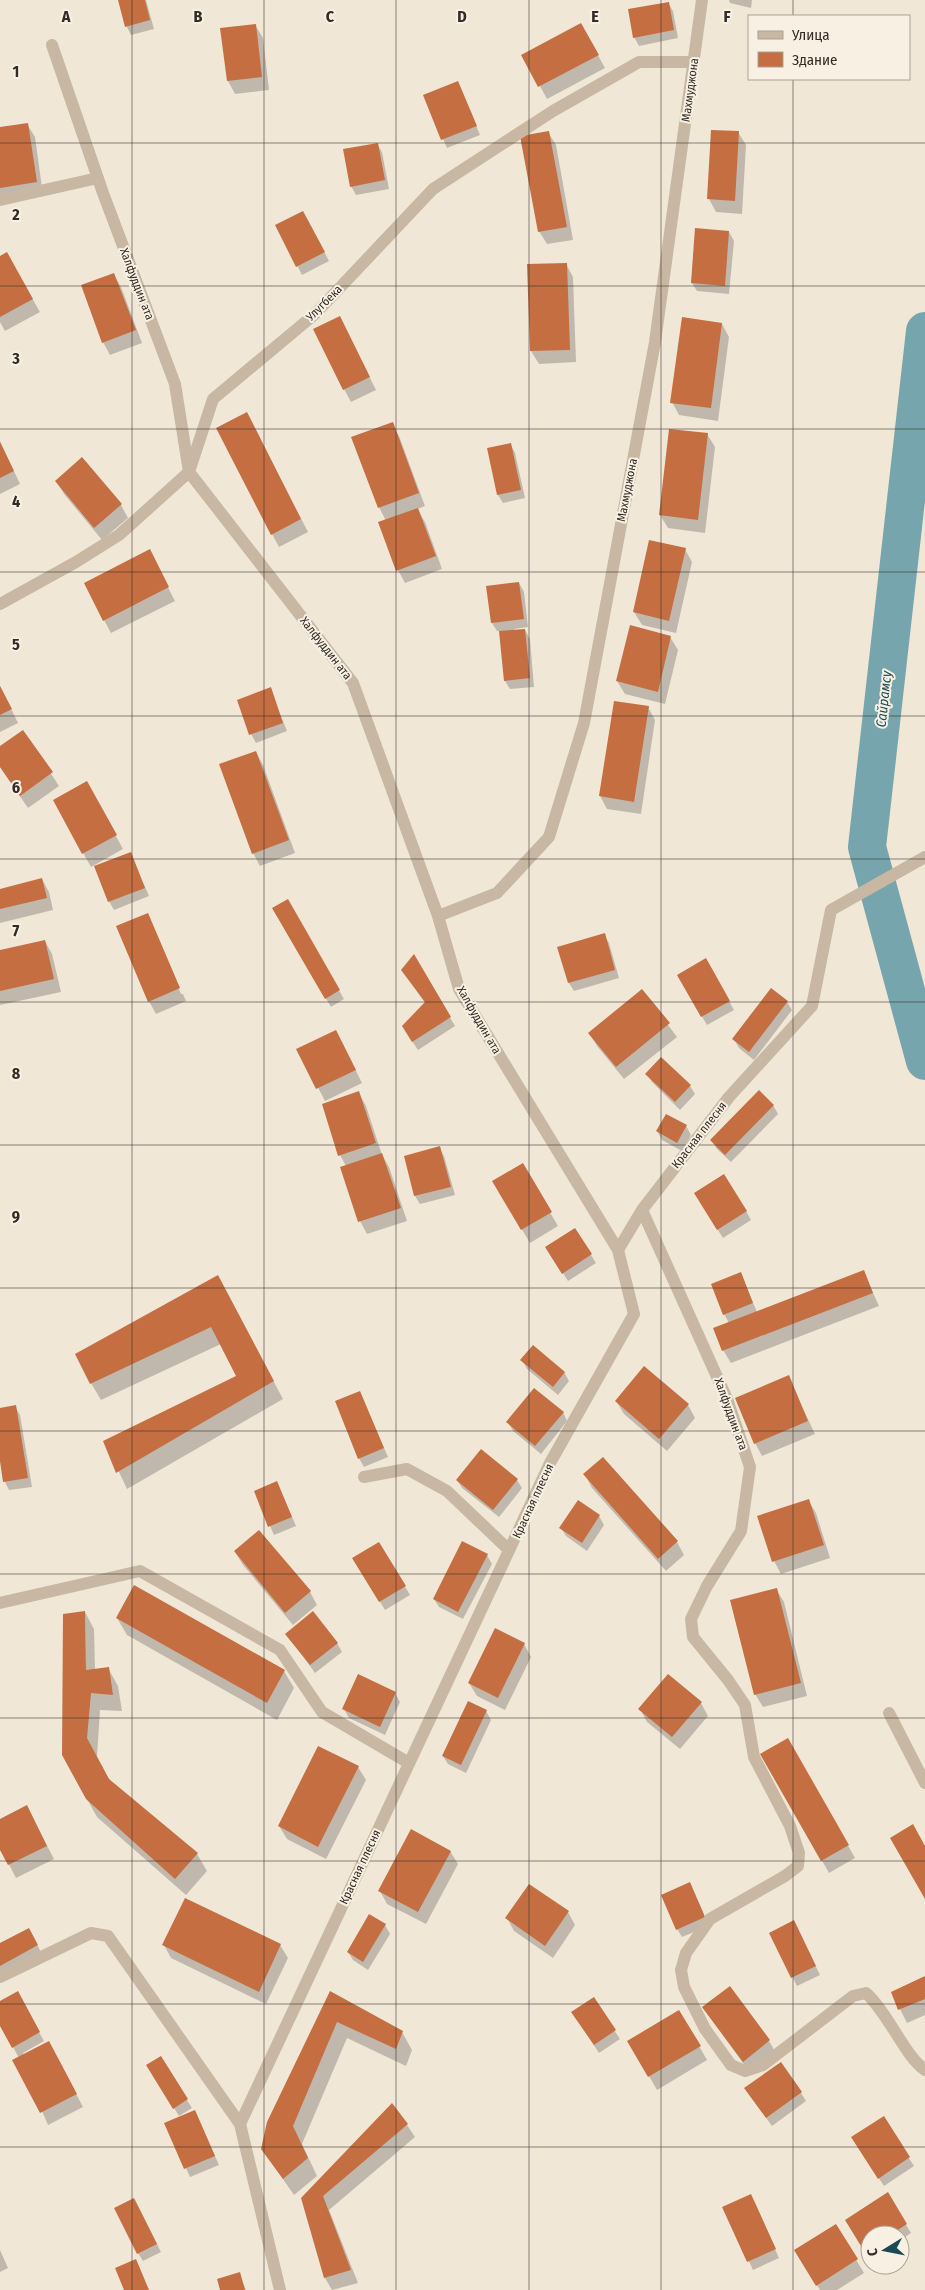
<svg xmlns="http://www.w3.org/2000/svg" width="925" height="2290" viewBox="0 0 925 2290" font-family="'Fira Sans Condensed',sans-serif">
  <rect width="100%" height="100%" fill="#f0e7d7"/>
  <path fill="#0003" d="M119,0H146L154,29L131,35L127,27Z
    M729,0H752L751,8L730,3Z
    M668,3L673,11L678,38L639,46L634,37Z
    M255,25L263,38L269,90L235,94L228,81L222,29Z
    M588,37L605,68L547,99L523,55Z
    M458,82L480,135L447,148L424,96Z
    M27,124L35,137L43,195L0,196V128Z
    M548,132L556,145L573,240L547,244L539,231Z
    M738,132L746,145L742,214L716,212L709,199Z
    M377,144L382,152L389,189L356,195L351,186Z
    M308,221L329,261L302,275L277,226Z
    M729,232L734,241L729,294L697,291L692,283Z
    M6,253L40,312L5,331L0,322V257Z
    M566,264L573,277L576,362L539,364L531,351Z
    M114,275L121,287L142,343L110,355L103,342Z
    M340,318L376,390L351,402L344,389Z
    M722,324L729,337L718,421L679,415L672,402Z
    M392,423L399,436L425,506L417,509L425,522L442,569L405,583L398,570L386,521L379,507Z
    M254,427L308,532L279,547L272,534Z
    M670,430L707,434L715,447L705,533L668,528L660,515Z
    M0,441L20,484L0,494Z
    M511,445L515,453L525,498L503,503L498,495Z
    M82,459L121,505L128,518L102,540L64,494L56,481Z
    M685,549L692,562L676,633L642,625L634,612Z
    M156,564L175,601L111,633L104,620Z
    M519,583L524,592L528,627L514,629V631L525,630L530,639L534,687L510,689L505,681L500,631H497L492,623Z
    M670,637L678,650L665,704L625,694L617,681Z
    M0,686L18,723L0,732Z
    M270,689L287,731L256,743L251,734Z
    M648,707L655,720L641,814L607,809L600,796Z
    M23,731L59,786L28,808L0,767V747Z
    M256,752L263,765L295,853L260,866L253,853Z
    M94,796L123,849L91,867L54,801Z
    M130,853L149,896L114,910L109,901Z
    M42,879L49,892L53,910L0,923V891Z
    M287,901L344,999L331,1007L274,908Z
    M147,914L181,994H183L186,1001L156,1014L149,1001Z
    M604,935L609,943L619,978L574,991L569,983L559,948Z
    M45,941L52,954L61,992L0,1005V951Z
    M414,956L455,1026L418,1050L408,1035L425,1003L408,978Z
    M706,960L734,1010L707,1025L678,976Z
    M642,990L677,1037L624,1079L597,1046L589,1033Z
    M787,1002L792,1010L754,1060L739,1048L734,1039Z
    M336,1031L362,1083L325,1101L298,1049Z
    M647,1074L690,1086L695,1094L680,1110L652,1082Z
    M359,1093L366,1106L382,1155L389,1167L407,1221L367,1234L360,1221L346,1166L340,1155Z
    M773,1105L778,1114L731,1162L716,1148L712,1140Z
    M686,1126L691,1135L682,1151L662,1140L657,1131Z
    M439,1148L444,1156L455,1195L420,1204L415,1196L405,1157Z
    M522,1165L558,1226L530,1243L494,1182Z
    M700,1202L746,1211L751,1220L723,1238Z
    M591,1255L596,1263L568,1281L552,1256Z
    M863,1271L879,1306L731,1363L723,1350L729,1323L724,1314L741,1274L757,1312Z
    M227,1294L283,1399L127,1489L105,1442L238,1377L221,1344L101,1400L91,1383Z
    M522,1360L564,1372L569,1381L558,1395L527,1369Z
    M788,1377L815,1434L762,1456L755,1443Z
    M360,1393L388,1457L364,1467L359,1458Z
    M616,1401L688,1405L695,1418L667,1451L624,1414Z
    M15,1406L20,1415L32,1487L9,1490L5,1482L0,1453V1409Z
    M563,1412L567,1421L541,1454L513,1431L508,1422Z
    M603,1459L677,1542L684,1555L666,1571L592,1488L585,1475Z
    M457,1480H517L522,1488L499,1517L462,1488Z
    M277,1483L296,1526L274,1535L255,1491Z
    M808,1500L816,1513L830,1558L781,1574L774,1561Z
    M578,1502L599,1516L604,1525L587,1551L566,1536L561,1528Z
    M379,1543L410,1595L385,1610L354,1559Z
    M235,1552L310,1592L317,1605L293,1625L243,1565Z
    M487,1555L492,1564L463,1619L439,1607L434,1599Z
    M776,1589L784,1602L807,1696L763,1707L755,1694Z
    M85,1612L94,1629L95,1670L108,1668L118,1686L122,1711L100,1710L97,1757L110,1781L197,1854L207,1871L186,1895L97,1817L87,1799Z
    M117,1618L284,1671L294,1688L277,1720L127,1635Z
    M287,1634L337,1643L342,1652L315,1673Z
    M524,1644L531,1657L505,1710L477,1696L469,1683Z
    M395,1693L400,1702L385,1735L349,1718L344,1709Z
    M701,1703L708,1716L680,1749L647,1722L640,1709Z
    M486,1711L491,1720L466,1773L448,1764L443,1756Z
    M788,1739L855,1858L829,1873L762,1754Z
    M319,1747L358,1767L366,1780L326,1859L287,1839L279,1826Z
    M27,1807L54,1859L16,1878L0,1847V1820Z
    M450,1851L458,1864L426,1924L387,1904L380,1891Z
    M690,1884L709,1926L682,1937L677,1929Z
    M568,1912L575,1925L553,1958L514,1931L507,1918Z
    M385,1925L390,1934L368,1970L353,1960L348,1952Z
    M29,1929L42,1954L0,1977V1945Z
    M798,1930L820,1975L797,1986L770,1933Z
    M164,1945H280L288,1958L266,2004L171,1958Z
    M925,1978V2015L907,2023L892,1993Z
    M17,1993L44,2041L23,2053L24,2055H56L83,2107L48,2125L19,2058L0,2023V2002Z
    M331,1993L402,2032L412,2050L406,2066L347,2038L302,2144L317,2176L294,2195L262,2149Z
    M593,1999L620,2039L599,2053L578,2021Z
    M703,2008L769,2041L776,2053L751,2074Z
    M679,2011L707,2060L657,2090L629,2041Z
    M160,2058L192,2108L179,2116L153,2074Z
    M801,2093L806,2101L772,2126L751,2097Z
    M195,2111L219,2165L190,2177L166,2124Z
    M883,2118L914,2166L884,2186L858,2146Z
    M407,2125L415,2137L329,2210L358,2283L332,2290L325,2278L303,2198Z
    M887,2194L911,2233L900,2240V2235H870V2259L846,2220Z
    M755,2204L779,2258L753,2270L724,2208Z
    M139,2208L161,2252L143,2261L138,2253Z
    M836,2226L864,2273L837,2290H820L803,2263Z
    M0,2250L8,2268L0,2272Z
    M239,2274L246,2290H221Z"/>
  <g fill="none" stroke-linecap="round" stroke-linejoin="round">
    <path stroke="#77a5ad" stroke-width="38" d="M925,331L867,847L925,1061"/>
  </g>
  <path fill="#c46e41" d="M118,0H145L150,20L125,27Z
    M669,2L674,30L633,38L628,9Z
    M581,23L599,55L538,87L521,55Z
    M256,24L262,77L227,81L220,28Z
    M458,81L477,126L441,140L423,95Z
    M28,123L37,182L0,188V127Z
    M711,130L739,131L735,201L707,199Z
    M549,131L567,227L538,232L520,136Z
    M378,143L385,180L350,187L343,149Z
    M303,211L325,252L296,267L275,225Z
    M695,228L729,231L725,286L691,283Z
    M7,252L33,299L0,317V256Z
    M567,263L570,350L530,351L527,264Z
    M114,273L136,330L102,343L81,285Z
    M340,316L370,377L343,390L313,329Z
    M682,317L722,323L711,408L670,403Z
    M247,412L301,519L271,535L216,428Z
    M393,422L419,493L378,508L351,437Z
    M669,429L708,433L698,520L659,515Z
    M0,442L14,471L0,478Z
    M511,443L521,490L497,495L487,448Z
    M82,457L122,504L94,528L55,481Z
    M418,508L436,556L396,571L378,522Z
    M649,540L686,548L669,621L633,612Z
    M150,549L169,587L103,621L84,583Z
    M519,582L524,619L491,623L486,586Z
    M630,625L671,636L658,692L616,681Z
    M525,629L530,678L504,681L499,631Z
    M0,686L12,709L0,715Z
    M271,687L283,723L249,735L237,700Z
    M614,701L649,706L634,802L599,796Z
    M23,730L53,772L20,796L0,767V746Z
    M256,751L289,840L252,854L219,764Z
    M87,781L117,835L82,854L53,800Z
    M131,852L145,888L108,902L94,866Z
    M42,878L47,898L0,909V889Z
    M288,899L340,990L325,999L272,908Z
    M148,913L180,988L148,1002L116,926Z
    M605,933L615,970L568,983L557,947Z
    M45,940L54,979L0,991V950Z
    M414,954L451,1017L412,1042L402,1026L425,1002L401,970Z
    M706,958L730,1001L701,1017L677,975Z
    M771,988L788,1001L749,1052L732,1039Z
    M642,989L670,1023L616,1067L588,1033Z
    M336,1030L356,1070L316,1089L296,1049Z
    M661,1057L691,1085L675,1102L645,1074Z
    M759,1090L774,1105L725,1155L710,1140Z
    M359,1091L376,1143L338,1156L322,1104Z
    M666,1114L687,1125L677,1143L656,1131Z
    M440,1146L451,1187L414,1196L404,1156Z
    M382,1153L401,1208L358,1222L340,1167Z
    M523,1163L552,1212L521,1230L492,1181Z
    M724,1174L747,1211L717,1230L694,1193Z
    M575,1228L592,1254L562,1274L545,1247Z
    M864,1270L873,1293L722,1351L713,1328Z
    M741,1272L753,1303L723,1315L711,1284Z
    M218,1275L274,1381L116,1473L103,1441L236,1376L211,1327L90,1384L75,1354Z
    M533,1345L565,1372L553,1387L520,1360Z
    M644,1366L689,1404L659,1439L615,1401Z
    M789,1375L808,1421L754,1444L735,1398Z
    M534,1388L564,1412L535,1446L506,1422Z
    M360,1391L384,1448L358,1459L335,1401Z
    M16,1405L28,1478L3,1482L0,1461V1408Z
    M481,1449L518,1479L493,1510L456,1480Z
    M603,1457L678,1541L658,1559L583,1474Z
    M277,1481L292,1517L268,1527L254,1491Z
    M809,1499L824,1545L772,1562L757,1516Z
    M578,1500L600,1515L582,1543L559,1528Z
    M259,1530L311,1591L285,1613L234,1551Z
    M462,1541L488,1554L458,1612L433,1599Z
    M379,1542L406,1586L379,1602L352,1558Z
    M134,1585L285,1670L267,1703L116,1618Z
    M777,1588L801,1683L754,1695L730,1600Z
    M85,1611L86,1670L109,1667L113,1695L91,1693L87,1738L109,1779L198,1853L175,1879L86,1799L62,1755L63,1614Z
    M313,1611L338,1643L310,1665L285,1634Z
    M495,1628L525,1643L498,1698L468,1683Z
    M358,1674L396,1692L380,1727L342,1709Z
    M668,1674L702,1702L672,1737L638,1709Z
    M468,1701L487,1710L461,1765L442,1756Z
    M788,1738L849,1845L821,1861L760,1754Z
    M318,1746L359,1766L318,1847L278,1826Z
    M27,1805L47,1846L8,1865L0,1850V1819Z
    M913,1824L925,1846V1899L890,1838Z
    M411,1829L451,1851L418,1912L378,1891Z
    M690,1882L705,1917L676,1930L661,1895Z
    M529,1884L569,1911L545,1946L505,1918Z
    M185,1898L281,1944L259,1992L162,1945Z
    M369,1914L386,1924L363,1962L347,1952Z
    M794,1920L816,1966L791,1978L769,1933Z
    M29,1928L38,1945L0,1966V1943Z
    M925,1976V1999L898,2010L891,1992Z
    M730,1986L770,2040L743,2062L702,2007Z
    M18,1991L40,2032L12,2048L0,2026V2001Z
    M330,1991L403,2031L396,2049L337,2022L293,2126L308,2158L283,2179L261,2149L267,2122Z
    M594,1997L616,2030L594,2045L571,2012Z
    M679,2010L701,2046L648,2077L627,2041Z
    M49,2041L77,2094L40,2113L12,2060Z
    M161,2056L188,2099L173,2109L146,2065Z
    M781,2062L802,2092L766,2118L744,2088Z
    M392,2103L408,2124L323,2196L351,2270L324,2278L301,2198Z
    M195,2110L215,2156L184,2169L164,2123Z
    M884,2116L910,2157L878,2179L851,2137Z
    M888,2192L907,2224L890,2235H870V2248L864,2251L845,2220Z
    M751,2194L776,2249L747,2262L722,2207Z
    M134,2198L157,2244L137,2254L114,2208Z
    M836,2224L858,2259L816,2286L794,2250Z
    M136,2259L149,2290H124L115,2268Z
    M240,2272L245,2290H220L217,2279Z"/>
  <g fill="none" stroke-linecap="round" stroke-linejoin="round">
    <path stroke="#c8b8a3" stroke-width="12" d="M52,45L103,193L175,384L189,472L353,683L438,916L459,989L618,1250
      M0,200L98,178
      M0,604L76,562L119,535L189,472L213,399L315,314L433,189L553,111L639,62H693
      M438,916L497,893L549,837L584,723L655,342L702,0
      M642,1210L727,1399L750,1467L741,1531L707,1586L691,1619L693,1637L728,1680L745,1705L754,1757L790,1826L799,1853L798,1866L785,1876L710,1919L686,1953L681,1970L684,1987L705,2029L731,2065L745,2071L763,2065L853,1996L866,1993C889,2014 904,2055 925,2070
      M364,1477L407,1469L447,1491L509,1550
      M0,1603L140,1571L280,1650L322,1712L409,1763
      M889,1713L925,1783
      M0,1977L91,1933L108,1936L240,2124L280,2290
      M240,2124L550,1463L634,1314L618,1250L642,1210L729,1097L812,1006L831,910L925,857"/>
  </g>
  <path fill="none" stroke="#332b25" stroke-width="1" stroke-opacity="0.55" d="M132,0V2290M264,0V2290M396,0V2290M529,0V2290M661,0V2290M793,0V16M793,79V2290M0,143H925M0,286H925M0,429H925M0,572H925M0,716H925M0,859H925M0,1002H925M0,1145H925M0,1288H925M0,1431H925M0,1574H925M0,1718H925M0,1861H925M0,2004H925M0,2147H925"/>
  <g text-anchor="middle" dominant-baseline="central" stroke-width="4" stroke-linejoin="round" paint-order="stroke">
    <g font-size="12" fill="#332b25" stroke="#f8f1e3">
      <text transform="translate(690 90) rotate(-82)">Махмуджона</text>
      <text transform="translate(137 284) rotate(69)">Халфуддин ата</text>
      <text transform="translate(324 303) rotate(-45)">Улугбека</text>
      <text transform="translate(627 490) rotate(-79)">Махмуджона</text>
      <text transform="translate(326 648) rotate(52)">Халфуддин ата</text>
      <text transform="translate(479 1020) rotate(60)">Халфуддин ата</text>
      <text transform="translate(699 1135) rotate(-52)">Красная плесня</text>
      <text transform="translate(731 1414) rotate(70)">Халфуддин ата</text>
      <text transform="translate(533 1501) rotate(-65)">Красная плесня</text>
      <text transform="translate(360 1867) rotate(-65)">Красная плесня</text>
    </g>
    <g font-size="14" font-style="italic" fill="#1c4a53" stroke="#f8f1e3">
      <text transform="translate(884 699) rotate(-84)">Сайрамсу</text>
    </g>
  </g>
  <g font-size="16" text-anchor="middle" font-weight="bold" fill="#332b25" stroke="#f8f1e3" stroke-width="4" stroke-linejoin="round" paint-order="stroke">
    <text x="66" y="22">A</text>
    <text x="198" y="22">B</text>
    <text x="330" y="22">C</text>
    <text x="462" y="22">D</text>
    <text x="595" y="22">E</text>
    <text x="727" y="22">F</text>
    <text x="16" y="77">1</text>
    <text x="16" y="220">2</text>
    <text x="16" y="364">3</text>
    <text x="16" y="507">4</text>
    <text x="16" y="650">5</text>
    <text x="16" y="793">6</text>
    <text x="16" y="936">7</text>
    <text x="16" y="1079">8</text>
    <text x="16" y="1222">9</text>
  </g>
  <rect x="748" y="15" width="162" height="65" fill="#f8f1e3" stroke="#a9a297"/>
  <rect x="758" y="31" width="25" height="8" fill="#c8b8a3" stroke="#a9a297"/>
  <text x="792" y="40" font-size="15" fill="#332b25">Улица</text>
  <rect x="758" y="52" width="25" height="15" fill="#c46e41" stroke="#a9a297"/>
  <text x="792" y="65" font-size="15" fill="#332b25">Здание</text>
  <g transform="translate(885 2250) rotate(260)"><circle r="24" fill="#f8f1e3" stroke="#a9a297"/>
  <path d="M0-4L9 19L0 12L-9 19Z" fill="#1c4a53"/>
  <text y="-8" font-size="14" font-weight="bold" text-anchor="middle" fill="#332b25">С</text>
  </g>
</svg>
